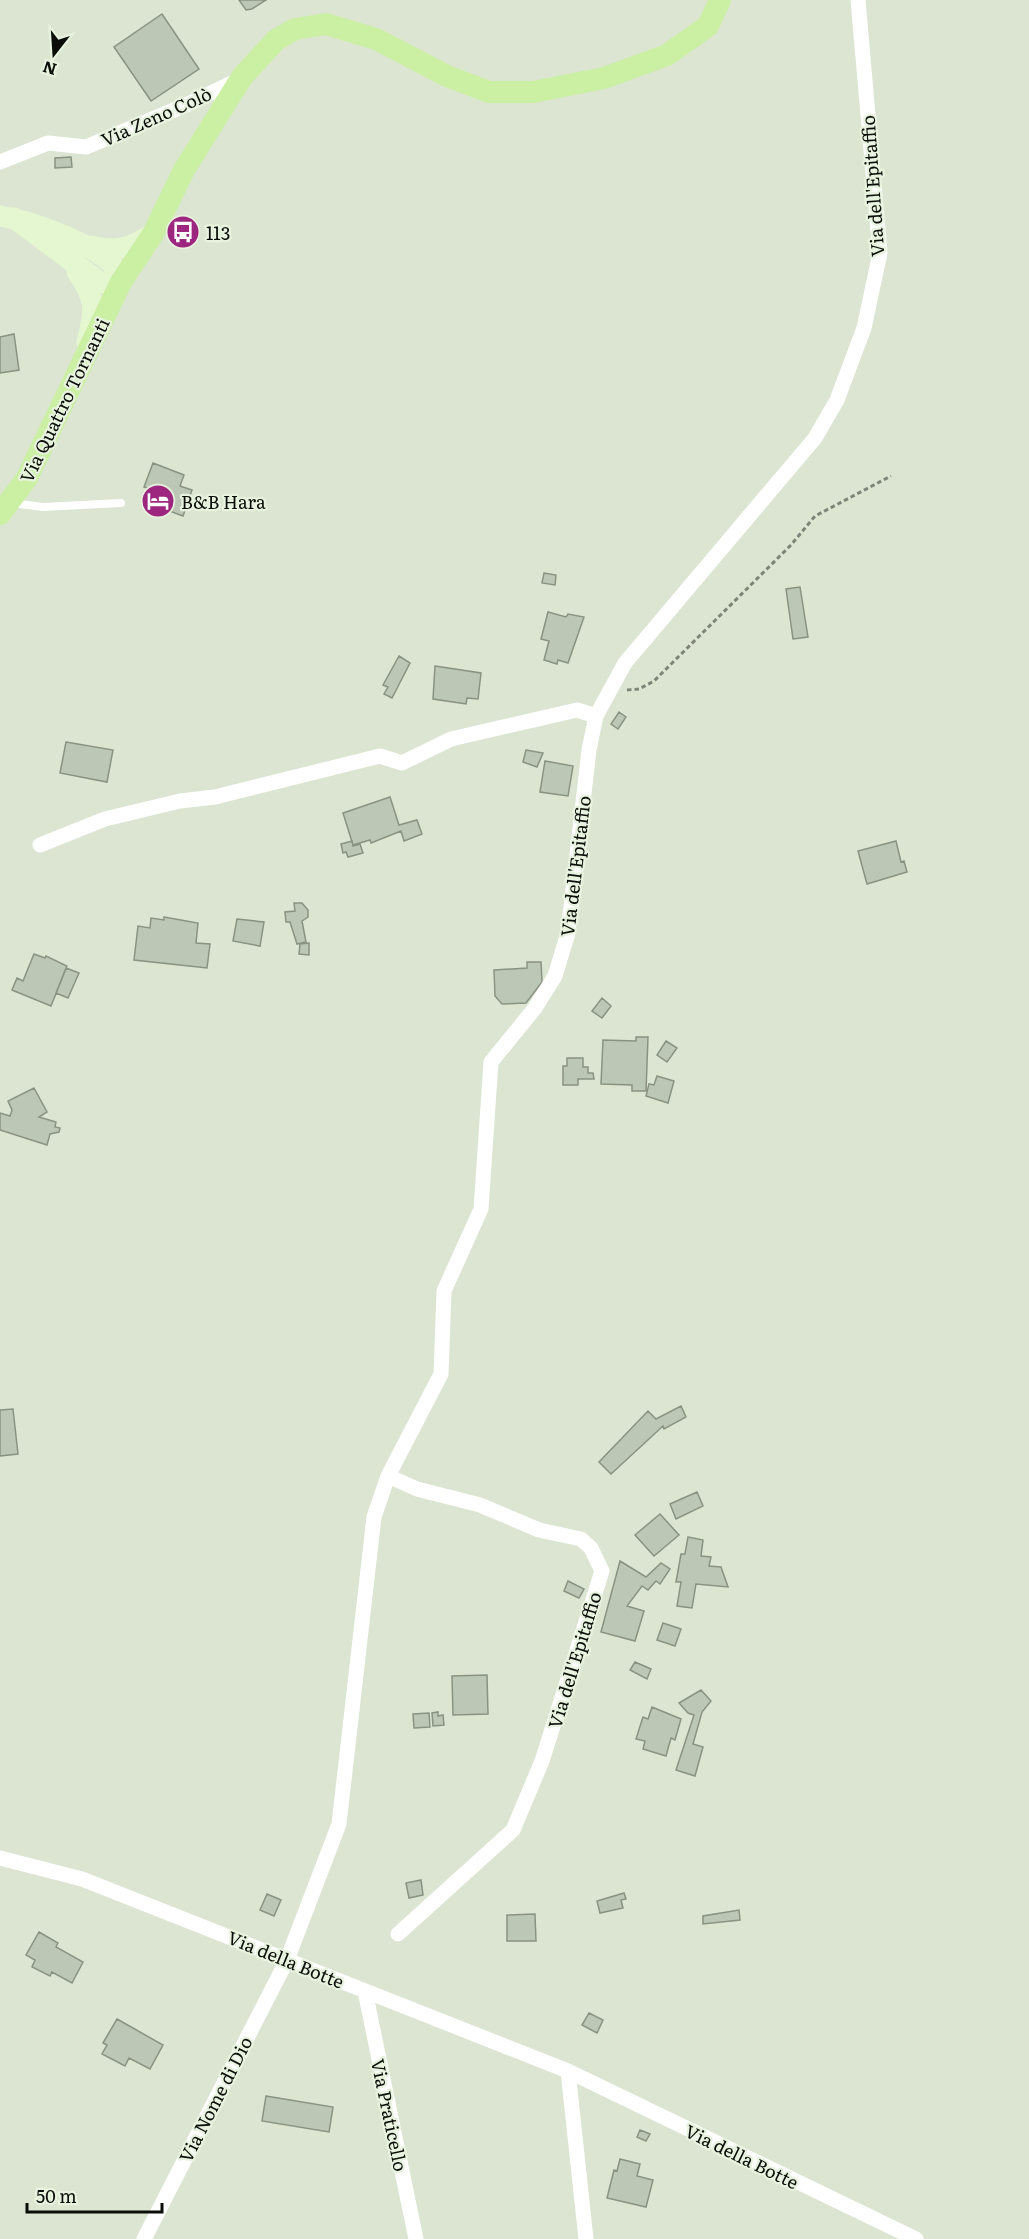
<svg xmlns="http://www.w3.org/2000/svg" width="1029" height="2239" viewBox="0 0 1029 2239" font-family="Literata,serif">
  <rect width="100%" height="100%" fill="#dbe5d2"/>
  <path fill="#bdc7b5" stroke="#8a9382" stroke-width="1.5" d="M239,0H266L252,9L246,10Z
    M162,14L199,69L151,101L114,47Z
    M71,157L72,167L55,168V158Z
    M14,334L19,370L0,373V337Z
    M153,463L184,475L180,486L192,490L183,516L148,503L153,490L144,487Z
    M544,573L556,575L555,585L542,583Z
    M800,587L808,637L793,639L786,589Z
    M548,612L566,617L568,614L584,617L568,663L558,660L557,664L544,660L549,641L541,639Z
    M399,656L410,663L392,698L384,694L388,687L383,685Z
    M435,666L481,673L478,699L467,698L466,704L433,699Z
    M619,712L626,717L618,729L611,724Z
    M66,742L113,750L107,782L60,773Z
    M526,750L543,753L537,767L523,762Z
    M545,761L573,766L568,796L540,792Z
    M390,797L399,825L417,820L422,834L404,841L401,831L371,843L370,840L353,845L343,813Z
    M352,841L353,846L360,844L363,853L348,857L346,852L343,853L341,844Z
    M896,841L901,862L904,861L907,872L867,884L858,851Z
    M294,903H302L308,910V917L302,921L306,942L297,944L290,922H286L285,912L295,911Z
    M164,917L198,923L196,943L210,944L207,968L134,960L138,926L150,928L151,918L164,920Z
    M237,919L264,922L260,946L233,941Z
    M309,943V955L299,954L300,944Z
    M34,954L45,958L46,956L67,966L51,1006L12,990L17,978L23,981Z
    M527,962H541L542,982L526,1003L502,1004L495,996L494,970L527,968Z
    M66,968L79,973L68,998L56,993Z
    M602,998L611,1006L602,1018L592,1011Z
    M636,1037H648L646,1091H632V1085L601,1084L603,1040L636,1041Z
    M666,1041L677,1048L667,1062L657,1055Z
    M567,1058H583V1067H588V1073H593L594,1079H578V1085H563V1066H567Z
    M657,1076L674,1081L668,1103L646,1096L649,1084L654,1085Z
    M34,1088L47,1112L39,1117L56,1122L55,1127L60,1128L59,1132L50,1134L47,1145L0,1130V1113L10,1116L12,1110L8,1101Z
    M681,1406L686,1417L664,1429L663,1426L611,1474L599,1462L648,1411L656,1419Z
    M13,1409L18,1454L0,1456V1410Z
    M697,1492L703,1506L676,1519L670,1504Z
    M660,1514L679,1535L654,1556L635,1535Z
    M688,1537L703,1540L701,1556L711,1557L709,1566L721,1567L728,1587L696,1584L692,1608L677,1606L681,1582H676L681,1554H685Z
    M620,1561L646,1577L661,1563L670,1569L660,1584L656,1581L648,1590L642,1586L627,1606L644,1611L635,1641L601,1632Z
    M568,1581L584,1589L579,1598L564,1591Z
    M663,1623L681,1629L675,1646L657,1640Z
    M635,1662L651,1669L647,1679L630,1670Z
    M487,1675L488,1714L453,1715L452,1676Z
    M701,1690L711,1701L702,1712L693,1744L703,1747L695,1776L676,1770L694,1715L688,1713L679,1703Z
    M652,1707L681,1719L675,1740L671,1738L666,1756L643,1749L645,1741L636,1739L643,1717L648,1719Z
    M438,1712V1716L443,1715L444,1725L433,1726L432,1713Z
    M429,1713L430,1727L414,1728L413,1714Z
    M421,1880L423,1895L409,1898L406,1883Z
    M624,1893L626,1899L621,1900L623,1908L600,1913L597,1901Z
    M267,1894L281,1900L274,1916L260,1910Z
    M739,1910L740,1920L703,1924V1916Z
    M535,1914L536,1941H507V1915Z
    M39,1932L58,1943L56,1947L83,1962L72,1983L52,1972L50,1976L32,1967L35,1960L26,1955Z
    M589,2013L603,2020L597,2033L582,2025Z
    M117,2019L163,2045L150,2069L129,2058L125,2066L102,2054L107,2045L103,2043Z
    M266,2096L333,2107L329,2132L262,2121Z
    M640,2130L650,2134L646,2141L637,2137Z
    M620,2159L640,2164L637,2176L653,2180L646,2207L607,2198L614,2170L617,2171Z"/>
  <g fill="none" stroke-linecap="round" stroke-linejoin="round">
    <path stroke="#7e8578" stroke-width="3" stroke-dasharray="4.5 3" stroke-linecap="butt" d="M627,690L639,689L654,681L791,545L815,516L891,476"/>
    <path stroke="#fff" stroke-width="8" d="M12,503L43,507L121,503"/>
    <path stroke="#fff" stroke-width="15" d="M0,162L48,143L86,147L186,105L240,79
      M40,845L105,819L180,801L215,797L380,756L402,763L451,739L577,710L596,716
      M388,1476L417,1489L480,1505L539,1530L581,1539L591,1548L602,1571L542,1761L513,1830L398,1934
      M0,1858L82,1879L568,2071L916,2239
      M365,1991L416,2239
      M568,2071L586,2239
      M144,2239L287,1960L339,1824L374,1517L388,1476L441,1374L444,1291L481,1209L491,1062L535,1008L555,976L568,933L589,750L596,716L625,663L815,438L837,400L864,328L880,253L858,0"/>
    <path stroke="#e5f7d1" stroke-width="21" d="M0,216C32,221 84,240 110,262C115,266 118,276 121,282L101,283L14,218
      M90,246C119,252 127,249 153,234
      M77,272C97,300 95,310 87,343"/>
    <path stroke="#cbefa3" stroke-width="22" d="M0,514L27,478L121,282L153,234L184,170L242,77L276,40L295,29L326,24L376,39L447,76L489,92H533L604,78L667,55L708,26L720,0"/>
  </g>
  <defs>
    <g id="bus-disc" transform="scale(1.725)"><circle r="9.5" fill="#9d267f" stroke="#e8f3df"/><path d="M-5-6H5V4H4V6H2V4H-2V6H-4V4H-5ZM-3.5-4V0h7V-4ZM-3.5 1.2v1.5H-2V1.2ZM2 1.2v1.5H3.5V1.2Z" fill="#fff"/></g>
    <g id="hotel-disc" transform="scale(1.725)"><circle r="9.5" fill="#9d267f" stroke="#e8f3df"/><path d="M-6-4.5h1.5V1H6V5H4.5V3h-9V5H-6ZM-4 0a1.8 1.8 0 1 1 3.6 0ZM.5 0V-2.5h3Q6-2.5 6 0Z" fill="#fff"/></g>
  </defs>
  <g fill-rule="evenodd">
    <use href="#bus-disc" x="183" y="232"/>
    <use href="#hotel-disc" x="158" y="501"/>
  </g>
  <g text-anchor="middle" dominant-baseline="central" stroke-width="4.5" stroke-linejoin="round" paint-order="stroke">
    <g font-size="18" fill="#0b0e08" stroke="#e8f3df">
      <text transform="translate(156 116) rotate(-24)">Via Zeno Colò</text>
      <text transform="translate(872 186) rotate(-94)">Via dell'Epitaffio</text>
      <text transform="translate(64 400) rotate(-64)">Via Quattro Tornanti</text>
      <text transform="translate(575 866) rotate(-83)">Via dell'Epitaffio</text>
      <text transform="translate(574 1660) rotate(-73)">Via dell'Epitaffio</text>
      <text transform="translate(286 1959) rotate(22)">Via della Botte</text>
      <text transform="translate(215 2099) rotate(-63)">Via Nome di Dio</text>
      <text transform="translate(390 2115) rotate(78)">Via Praticello</text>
      <text transform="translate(742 2156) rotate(26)">Via della Botte</text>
    </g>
    <g font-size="18" fill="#0b0e08" stroke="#e8f3df" text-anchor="start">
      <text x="206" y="232">113</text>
      <text x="181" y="501">B&amp;B Hara</text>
    </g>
  </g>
  <g transform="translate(54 54) rotate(197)" stroke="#e8f3df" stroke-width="4.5" paint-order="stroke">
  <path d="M0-4.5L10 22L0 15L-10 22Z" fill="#0b0e08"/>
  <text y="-9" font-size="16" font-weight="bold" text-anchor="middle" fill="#0b0e08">N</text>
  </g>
  <path d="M27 2203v9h135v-9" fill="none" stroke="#0b0e08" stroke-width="3"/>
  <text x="36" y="2203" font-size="18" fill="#0b0e08" stroke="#e8f3df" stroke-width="4.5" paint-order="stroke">50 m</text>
</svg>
